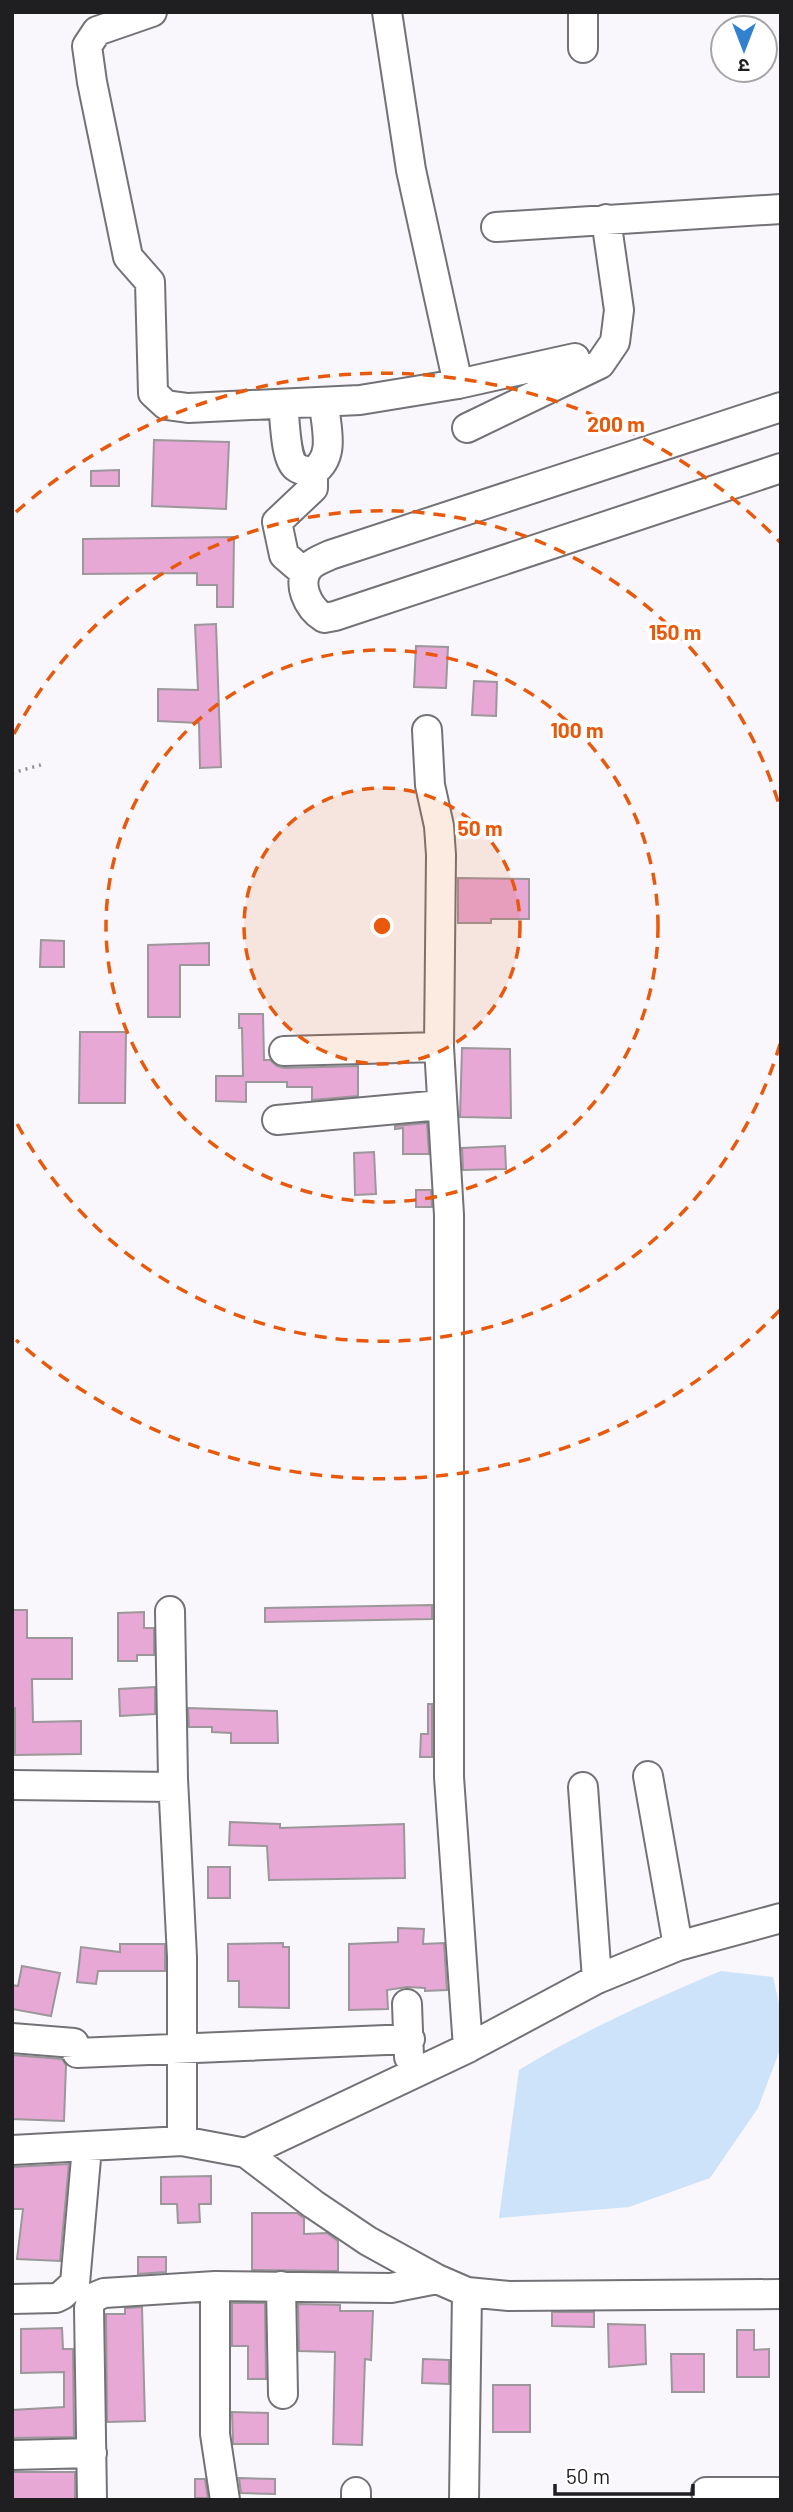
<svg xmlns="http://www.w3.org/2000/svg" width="793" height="2512" viewBox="0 0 793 2512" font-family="Barlow,'Noto Sans Devanagari',sans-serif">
  <rect width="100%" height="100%" fill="#f9f7fc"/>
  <path fill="#cde3f9" d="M721,1971L773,1977L781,2012V2047L758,2108L710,2178L629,2207L499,2218L519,2070C583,2031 651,2000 721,1971Z"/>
  <path fill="#e7a8d6" stroke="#9b979a" stroke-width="2" d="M154,440L229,442L226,509L152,506Z
    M119,470V486H91V471Z
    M234,537L233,607H217V585H197V573L83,574V539Z
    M216,624L221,767L200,768L199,723L158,721V689L198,690L195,625Z
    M416,646L448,647L446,688L414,687Z
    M474,681L497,682L496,716L472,715Z
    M458,878L529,879V919H491V923H458Z
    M41,940L64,941V967H40Z
    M209,943V965H180V1017H148V945Z
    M239,1014H263L264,1060H270L277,1066L284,1068L358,1066V1096L312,1100V1087H287V1082H246V1102L216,1101V1076H243L242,1028H239Z
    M80,1032H126L125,1103H79Z
    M462,1048L510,1049L511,1118L460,1117Z
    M427,1123L429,1154H403V1128L395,1129V1126Z
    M505,1146L506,1169L463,1170L462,1148Z
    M374,1152L376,1194L355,1195L354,1153Z
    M416,1190H431L432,1207H416Z
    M432,1605V1619L265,1622V1608Z
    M12,1610H27V1638H72V1679H32L33,1722L81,1721V1754L15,1755V1708H12Z
    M144,1612V1628H154V1655H137V1661H118V1613Z
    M155,1687V1714L120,1716L119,1689Z
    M428,1704H432V1757H420L421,1734H428Z
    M188,1708L277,1711L278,1743H231V1733L212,1732V1727H189Z
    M230,1822L280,1824V1828L404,1824L405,1878L269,1880L267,1846L229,1845Z
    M208,1867H230V1898H208Z
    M398,1928L424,1929L423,1944L444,1943L447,1990L425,1991V1988L407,1987L387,1990L388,2009L349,2010V1944L398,1942Z
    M283,1943V1947H289V2008L239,2007V1981H228V1944Z
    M120,1944H165V1971H98L96,1984L77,1982L81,1947L120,1952Z
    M22,1966L60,1973L51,2016L12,2009V1985L18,1986Z
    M12,2055L62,2059L66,2065L64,2121L12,2119Z
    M69,2164L60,2261L17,2259L23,2209H12V2167Z
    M211,2176V2204H199L200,2222L178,2223L177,2204H161V2177Z
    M252,2213H297L304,2218V2234L327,2233L338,2241V2271L252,2270Z
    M138,2257H166V2272L138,2274Z
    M232,2303H265L266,2379H248V2346H232Z
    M298,2304L340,2305V2311H373L371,2360L365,2359L362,2445L333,2444L335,2352L299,2351Z
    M142,2307L145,2421L107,2422L106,2314H125V2308Z
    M552,2312H594V2327L552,2326Z
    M608,2324L645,2325L646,2364L609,2367Z
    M62,2328L63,2349H73L74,2437L12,2438V2410L64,2407V2372L21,2373V2329Z
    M737,2330H754V2350L769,2349V2377H737Z
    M671,2354H704V2392H672Z
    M423,2359L449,2360V2384L422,2383Z
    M493,2385H530V2432H493Z
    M232,2412L268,2413V2444H233Z
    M12,2472H75V2500H12Z
    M239,2478L275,2479V2494L241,2493Z
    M195,2479H205L208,2498H195Z"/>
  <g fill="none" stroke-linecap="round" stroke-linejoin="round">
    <g stroke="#737276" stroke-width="32">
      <path id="minor" d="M152,12L97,31L87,46L92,82L128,257L150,282L153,393L166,405L188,408L360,400L458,384L575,358
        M387,12L411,170L458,384
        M583,48V12
        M496,227L781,209
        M283,404C285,418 285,459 296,467C301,471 307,471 313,472C336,456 326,429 324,403
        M781,407L330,555C324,558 315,561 310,566C295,582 308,608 324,618L335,616L781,468
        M467,428L600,364L615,342L619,310L606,219
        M305,573L284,555L277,522L313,488V472
        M427,730L430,785L439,826L441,855L439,1047L449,1215V1777L468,2048
        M284,1051L439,1047
        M277,1120L441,1105
        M170,1611L173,1779L182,1957V2141
        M648,1776L678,1946
        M12,1785L173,1787
        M583,1787L597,1979
        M407,2004L409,2057
        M12,2038L74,2043L77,2053L410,2039
        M12,2150L182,2141L246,2153L313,2204L368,2241L437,2279L467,2292L509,2296L781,2294
        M246,2153L468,2048L597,1979L678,1946L781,1918
        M215,2286V2434L225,2500
        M281,2286L283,2394
        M12,2299L56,2298L62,2295L75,2283L87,2147
        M12,2455L92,2453
        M706,2492H781
        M92,2500L89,2308L92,2298L104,2293L215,2286L391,2288L437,2279
        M356,2500V2492
        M464,2500L467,2292"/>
    </g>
    <path stroke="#919093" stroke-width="3.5" stroke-dasharray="2 5" stroke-linecap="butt" d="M12,773L44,764"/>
    <use href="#minor" stroke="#fff" stroke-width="28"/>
  </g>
  <circle cx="382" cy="926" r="138" fill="#e8590c" fill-opacity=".12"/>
  <g fill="none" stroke="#e8590c" stroke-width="3.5" stroke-dasharray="12 9">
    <circle cx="382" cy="926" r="138"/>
    <circle cx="382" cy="926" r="276"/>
    <path d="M780 1044A415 415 0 0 1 14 1118M14 734A415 415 0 0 1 780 808"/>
    <path d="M780 1310A553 553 0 0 1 16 1340M16 512A553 553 0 0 1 780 542"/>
  </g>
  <circle cx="382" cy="926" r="10" fill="#e8590c" stroke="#fff" stroke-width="3.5"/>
  <g font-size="21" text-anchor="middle" font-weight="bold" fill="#e8590c" stroke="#fff" stroke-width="7" stroke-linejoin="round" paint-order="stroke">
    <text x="616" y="432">200 m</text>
    <text x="675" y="640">150 m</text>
    <text x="577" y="738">100 m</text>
    <text x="480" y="836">50 m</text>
  </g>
  <rect width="793" height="2512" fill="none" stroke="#1f1e20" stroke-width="28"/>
  <g transform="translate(744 49) rotate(180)"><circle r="33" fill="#ffffff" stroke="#a5a5a6" stroke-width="2"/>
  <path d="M0-5L12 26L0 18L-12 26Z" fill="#3181d0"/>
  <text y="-10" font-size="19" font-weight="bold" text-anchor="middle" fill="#1f1e20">उ</text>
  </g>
  <path d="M555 2484v10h138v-10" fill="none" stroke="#1f1e20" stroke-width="3.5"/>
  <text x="566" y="2484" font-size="21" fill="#1f1e20" stroke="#ffffff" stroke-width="5" paint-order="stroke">50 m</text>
</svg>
